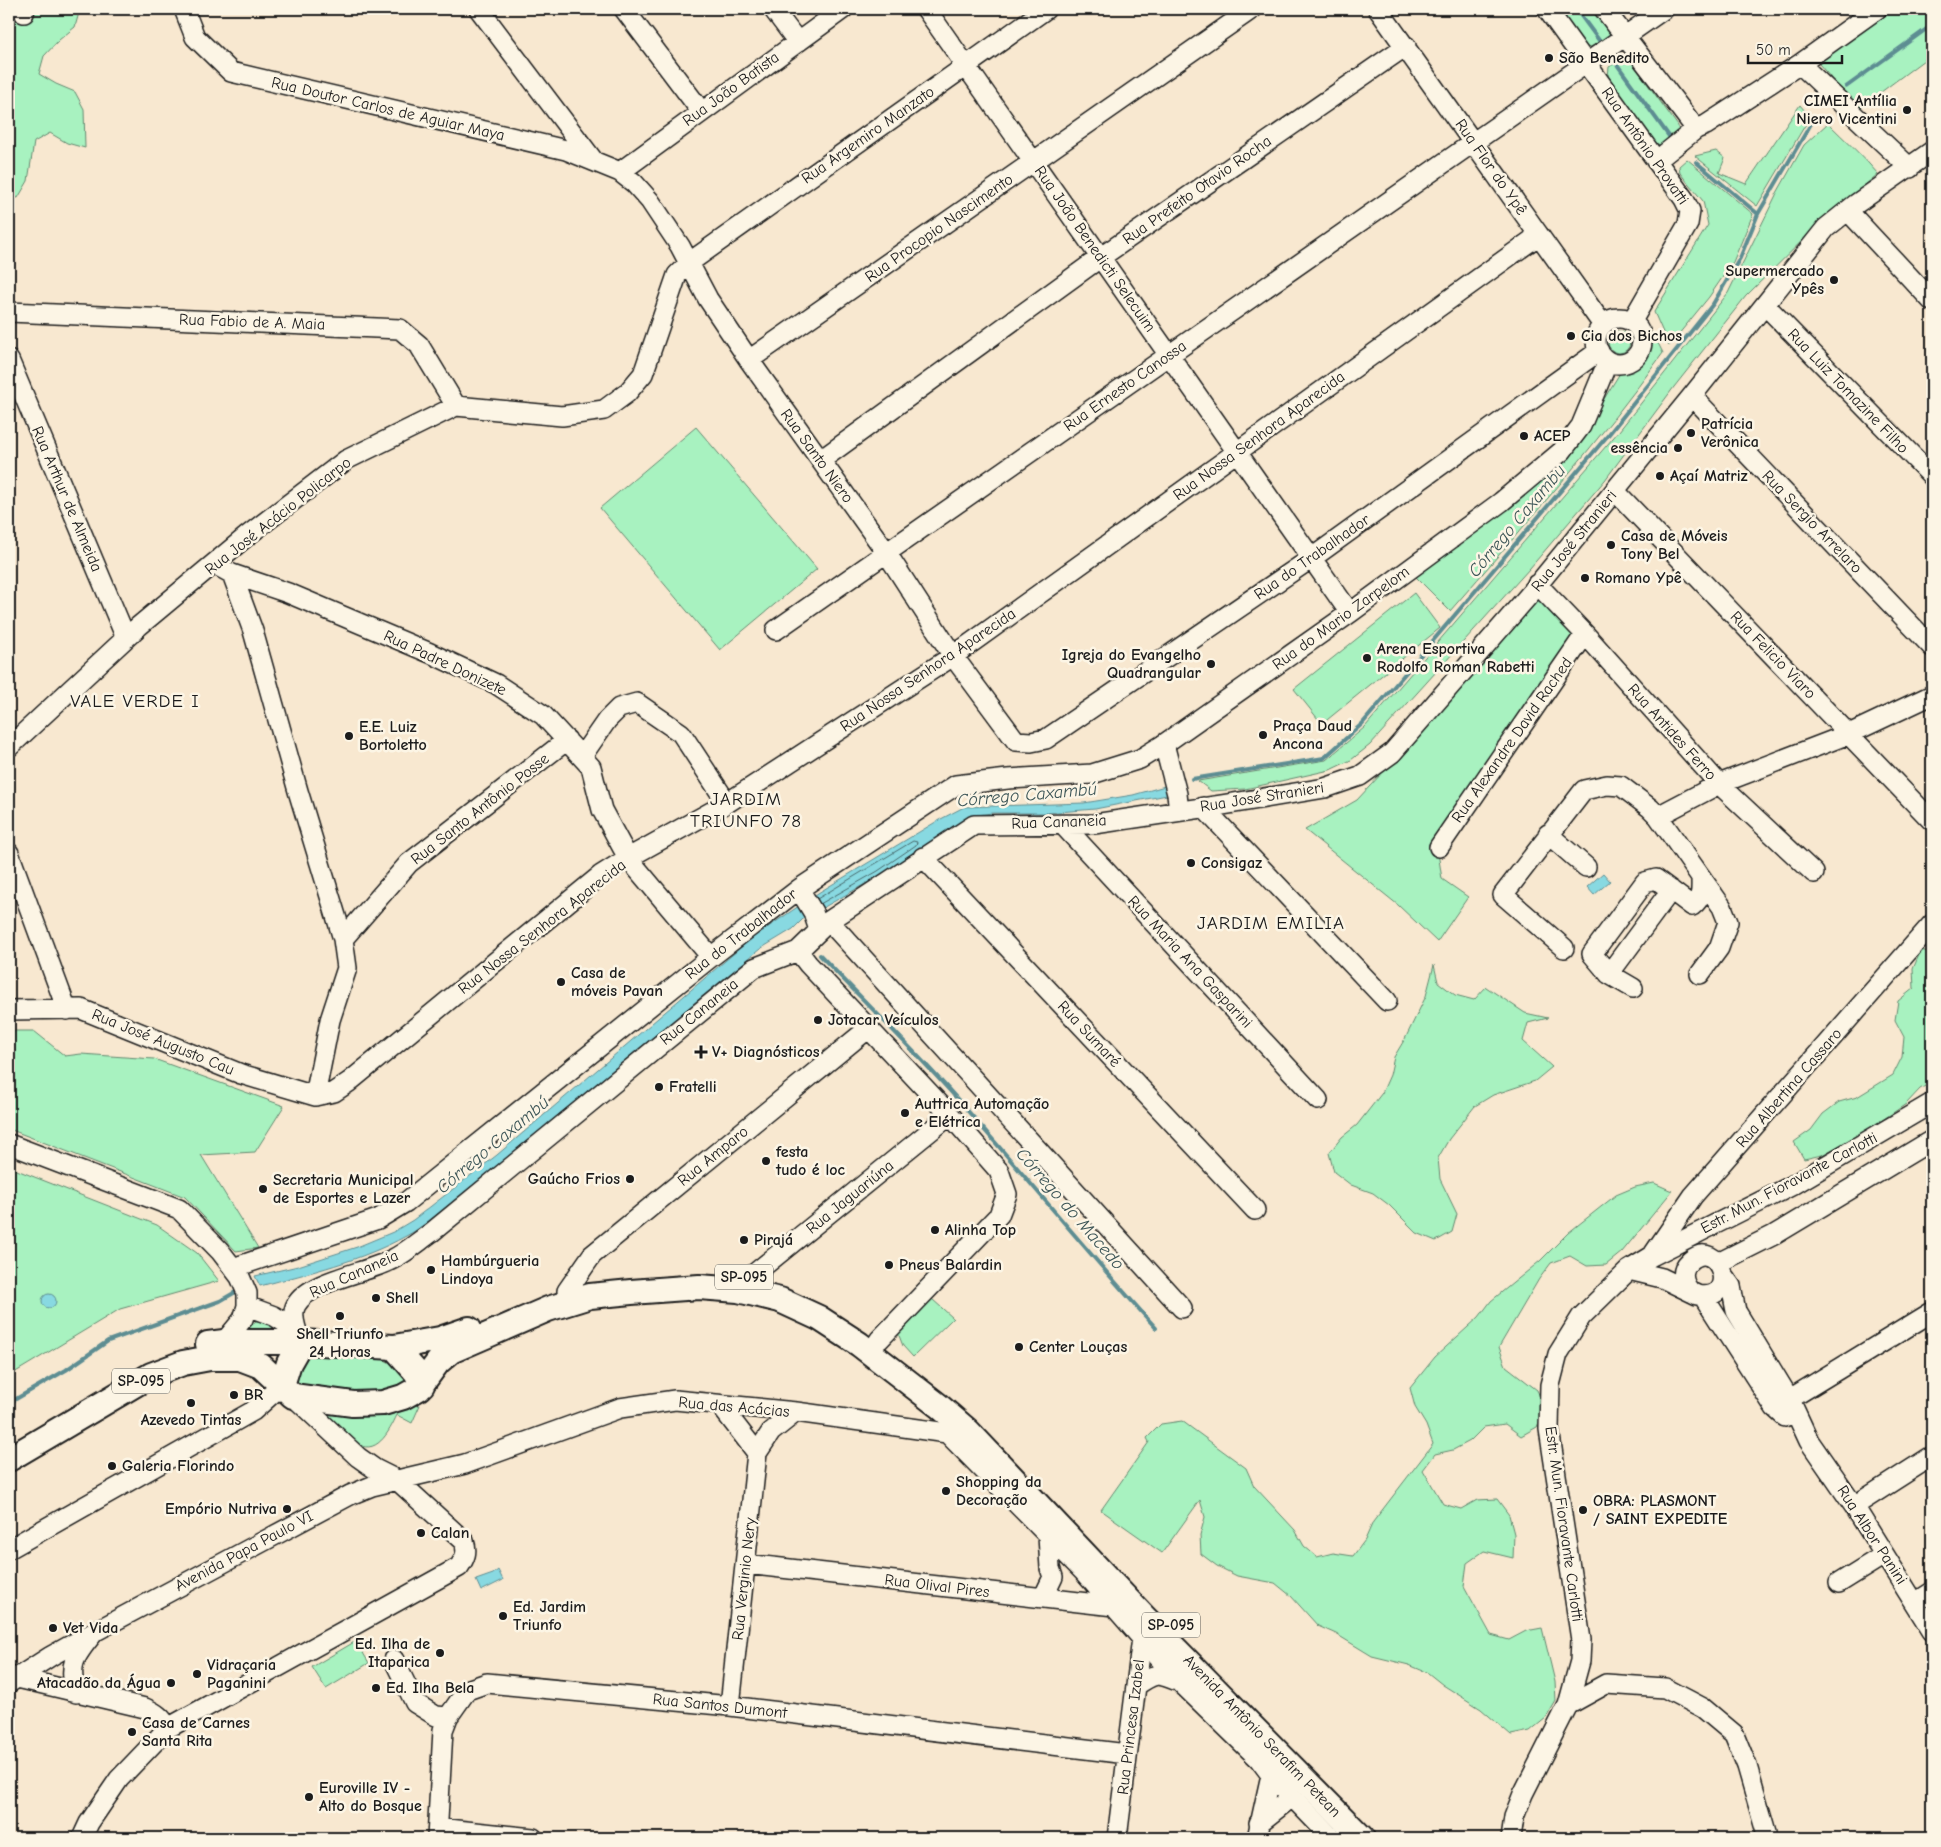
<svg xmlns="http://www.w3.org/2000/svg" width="1941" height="1847" viewBox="0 0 1941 1847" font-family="'Comic Neue',sans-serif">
  <rect width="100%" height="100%" fill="#f8e8d0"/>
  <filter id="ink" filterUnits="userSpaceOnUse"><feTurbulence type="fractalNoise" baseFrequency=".02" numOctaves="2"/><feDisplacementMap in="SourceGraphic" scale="10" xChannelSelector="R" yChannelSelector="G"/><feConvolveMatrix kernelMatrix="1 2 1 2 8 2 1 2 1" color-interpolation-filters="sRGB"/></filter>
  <g filter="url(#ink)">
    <path fill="#a8f2c0" stroke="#62876e" d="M11,9H80L75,27L59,40L44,56L39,74L56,84L75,92L84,109L85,148L67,143L50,133L34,142L28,181L18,198L9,196V10Z
      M1559,9H1595L1612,33L1601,43L1587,48Z
      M1892,9H1932V54L1861,107L1836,84L1814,58Z
      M1623,58L1630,60L1678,126L1679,133L1663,145L1656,144L1608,76L1609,67Z
      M1800,105L1810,117L1757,206L1695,156L1716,151L1725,158L1719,173L1746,184Z
      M1828,123C1845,140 1863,156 1878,174L1818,225L1746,296L1674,387L1605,480L1530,568L1370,745L1351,760L1330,770L1245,789L1211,791L1198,781L1326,760L1365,727L1619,431L1728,293L1777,193L1804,145Z
      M1687,159L1753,214L1733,262L1709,297L1669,346L1654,312L1708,225L1703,201L1684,178L1680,173L1679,166Z
      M1608 342a11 11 0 1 1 22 0a11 11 0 1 1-22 0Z
      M1656,339L1663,353C1598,444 1523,527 1450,611L1416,577L1511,506L1560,464L1583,433L1620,373L1638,368Z
      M696,427L817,569L720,650L600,508Z
      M1414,593L1440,628L1322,724L1294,689Z
      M1534,597L1580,631L1437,846L1442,879L1468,897L1437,942L1398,905L1305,830L1357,800L1395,759Z
      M1921,950L1932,953V1082L1920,1089L1906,1104L1872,1127L1822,1155L1804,1159L1794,1142L1811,1130L1823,1114L1839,1102L1857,1097L1893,1075L1902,1057L1904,1037L1895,1020L1898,1001L1914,988L1913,969Z
      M1434,965L1438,982L1455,995L1474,1000L1486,987L1525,1013L1548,1018L1528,1023L1523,1041L1552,1067L1535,1081L1493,1095L1475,1106L1449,1139L1438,1158L1440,1179L1457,1214L1452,1232L1436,1241L1417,1233L1389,1205L1373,1193L1351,1185L1334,1172L1329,1153L1342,1137L1357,1125L1382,1093L1390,1075L1394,1057L1406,1037L1426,996Z
      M34,1031L65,1056L81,1054L154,1059L284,1106L255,1152L201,1155L258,1248L236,1251L185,1197L9,1129V1031Z
      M9,1167L157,1225L197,1253L219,1281L120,1309L9,1376Z
      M1654,1183L1672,1191L1622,1252L1606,1265L1587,1266L1570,1256L1551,1263L1539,1279L1499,1347L1506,1366L1537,1390L1545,1408L1537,1427L1521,1436L1505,1424L1484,1427L1470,1441L1453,1450L1435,1454L1423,1470L1443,1504L1461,1509L1477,1500L1497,1499L1509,1515L1514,1534L1513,1558L1484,1551L1467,1563L1464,1586L1491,1635L1509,1640L1526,1631L1542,1628L1555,1682L1556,1701L1546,1718L1530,1731L1511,1735L1481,1709L1443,1685L1428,1673L1409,1665L1372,1656L1336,1634L1318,1626L1291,1596L1275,1583L1237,1576L1217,1566L1201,1554L1200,1535L1205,1517L1200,1500L1162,1553L1101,1510L1149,1442L1147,1438L1161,1424L1182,1421L1246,1468L1254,1486L1295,1530L1304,1546L1317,1557L1333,1553L1353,1556L1365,1540L1373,1522L1433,1444L1426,1425L1415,1407L1410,1388L1435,1357L1479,1317L1491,1301L1540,1261L1568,1233L1616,1195L1635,1187Z
      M932,1299L953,1318L913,1357L903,1346L898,1333Z
      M256,1321L270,1322L280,1332L245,1330Z
      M307,1356L378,1357L395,1365L406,1374L405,1386L380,1396L302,1386L294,1379L300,1361Z
      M313,1404L379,1410L420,1405L412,1423L397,1415C389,1432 376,1458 354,1442Z
      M356,1641L369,1663L326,1689L312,1667Z"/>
    <path fill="#88d9e1" stroke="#5d8d92" d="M1165,786L1167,795L1095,809L1047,813H992L977,815L961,822L881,875L803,919L793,929L760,949L450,1204C436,1215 422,1228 406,1236C361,1261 309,1273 260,1286L255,1276L298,1266L357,1247L393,1232L413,1220L497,1155L752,938L818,893L939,820L964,807L1084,803L1133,795Z
      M1603,873L1610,881L1594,895L1587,887Z
      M42 1301a7 7 0 1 1 14 0a7 7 0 1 1-14 0Z
      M498,1570L503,1580L481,1591L476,1580L493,1574Z"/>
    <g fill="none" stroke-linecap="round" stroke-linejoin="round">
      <path stroke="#47686b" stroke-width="1" d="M817,899L913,841L917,842L916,845L878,871L820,904"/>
      <path stroke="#5d8d92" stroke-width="4" d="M1576,9L1601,43
        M1616,63L1671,139
        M1846,87L1932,25
        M1696,162L1758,214
        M1192,779L1324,758L1362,724L1609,434L1713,304L1740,258L1758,214L1812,122
        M820,955C864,1001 909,1045 951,1092C1021,1170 1086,1251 1156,1328
        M9,1403L66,1370L108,1341L220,1301L239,1290"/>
      <g stroke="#1c1c1c" stroke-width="22">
        <path id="minor" d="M184,9L195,37L231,72L566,150L620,172L634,183L650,201L680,246L708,299L749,360L886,552L953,656L1016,741L1031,742L1046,739L1312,558L1599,351
          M479,9L593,160
          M624,9L701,111
          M773,9L797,41
          M926,9L1350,613
          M1378,9L1603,325
          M1547,9L1684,199L1690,211L1688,224L1632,321
          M1604,9L1696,129
          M24,13L25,9
          M1800,64L1910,168
          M1656,161L1696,129L1706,125L1800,64L1877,9
          M620,172L843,9
          M1848,211L1932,301
          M1765,305L1932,476
          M9,312L400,329L419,345L456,406
          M1596 341a23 23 0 1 1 46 0a23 23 0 1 1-46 0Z
          M9,360L126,638
          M749,360L1252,9
          M1692,396L1932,647
          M821,460L1101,257L1406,46
          M1615,491L1931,820
          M214,564L232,574L288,593L430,653L496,684L543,715L591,767L602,810L628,858L711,957
          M232,574L253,631L298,791L343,939
          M1537,584L1585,634L1719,784L1814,873
          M776,630L1664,9
          M1164,744L1177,794L1179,811
          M9,747L139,626L247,536L346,460L456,406L562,416L604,410L627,393L643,374L677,275L690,262L1046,9
          M582,756L607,720L619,708L637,703L681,733L727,803
          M1203,807L1387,1001
          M1658,816L1719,784L1849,734L1932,695
          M1063,825L1318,1100
          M1548,834L1586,867
          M1439,847L1585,634
          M9,853L67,1010
          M923,857L1255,1210
          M799,889L813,912L819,930
          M829,921L1182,1308
          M1564,948L1503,895L1584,790L1607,785L1621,786L1650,808L1658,816L1722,907L1728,922L1719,948L1700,974
          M798,951L808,964L950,1115L999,1171L1007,1194L999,1215L879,1340
          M1609,974L1671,890
          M1633,988L1609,974L1592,954L1645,882L1656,879L1692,906C1703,898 1701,889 1701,877
          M9,1010L81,1009L241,1074L315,1096L334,1092L349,1082L601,875L628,858L727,803L953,656L1539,235
          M315,1096L330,1020L347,968L343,939L409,863L567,740
          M9,1144L179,1209L220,1251L240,1277L247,1293V1306L243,1319L224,1342
          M1654,1253L1693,1196L1932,924
          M1718,1263L1774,1235L1932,1140
          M233,1268L378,1219L406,1202L711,957L799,889L956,785L1008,779L1092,774L1140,759L1164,744L1350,613L1501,502L1562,451L1581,426L1608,361
          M1629,1270L1662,1278L1697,1295C1742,1303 1719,1235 1690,1261C1680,1270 1682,1283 1691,1292
          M1723,1275L1731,1286L1736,1311L1790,1400L1809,1441L1854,1506L1932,1631
          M749,1278L950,1115
          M567,1291L592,1255L869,1028
          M1703,1296L1775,1408L1785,1417
          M247,1306L274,1316L295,1329
          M301,1342C297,1332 290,1316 296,1305C310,1280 367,1273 391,1260C406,1253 419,1241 432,1232L754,968L798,951L829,921L974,825L1094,824L1222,805L1325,788L1360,776L1392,753L1530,594L1692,396L1826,228L1856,204L1932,151
          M720,1405L757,1453
          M1775,1408L1932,1312
          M947,1433L1083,1571L1180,1682L1259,1759L1271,1775L1332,1838
          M1854,1506L1932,1456
          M9,1549L253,1411L282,1385
          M746,1564L1114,1606L1119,1603
          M1839,1583L1884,1555
          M1043,1598L1053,1577L1050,1568L1048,1536
          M1915,1603L1932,1592
          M394,1660L415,1703L436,1716L448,1717
          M9,1676L145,1708C156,1713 162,1717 168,1728
          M9,1683L51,1656L96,1631L350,1495L372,1486L465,1464L620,1408L675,1400L796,1412L947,1433L956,1420
          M1136,1686C1156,1672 1157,1673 1180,1682
          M76,1693C68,1665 74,1657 92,1635
          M1568,1705L1606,1684L1665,1688L1703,1708L1734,1734L1747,1766L1766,1832L1765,1838
          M730,1706L757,1453L771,1432L796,1412
          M1259,1823L1292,1797
          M438,1828L533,1838
          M82,1838L89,1823L119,1779L168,1728L459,1567C465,1558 468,1552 464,1541L397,1480L375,1469L358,1457L293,1396
          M437,1838L443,1730L448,1717L467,1690L487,1683L730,1706L1127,1754
          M1117,1838L1143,1630
          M1257,1838L1271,1775
          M1511,1838L1514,1817L1523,1794L1568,1705L1580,1661L1581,1640L1549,1429L1550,1385L1558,1354L1581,1317L1629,1270L1652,1256L1793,1185L1932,1103"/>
      </g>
      <g stroke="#1c1c1c" stroke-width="28">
        <path id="major" d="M208,1344L224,1342H301L394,1347L440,1339L469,1329
          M394,1347L416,1372L422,1385
          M282,1385L289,1363L301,1342
          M9,1459L151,1375L183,1363L210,1358H240L261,1366L293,1396L353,1404L383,1403L403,1397L419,1388L438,1362L451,1351L548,1309L590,1296L631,1292L699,1287L738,1290L780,1300L819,1318L859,1344L939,1406L968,1431L1144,1617L1362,1838"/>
      </g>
      <use href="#minor" stroke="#fcf5e5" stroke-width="19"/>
      <use href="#major" stroke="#fcf5e5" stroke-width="24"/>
    </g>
  </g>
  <g fill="#1c1c1c" stroke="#fcf5e5" stroke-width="2">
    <circle cx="1549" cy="58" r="5"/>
    <circle cx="1907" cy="110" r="5"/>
    <circle cx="1834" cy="280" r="5"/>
    <circle cx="1571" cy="336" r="5"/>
    <circle cx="1691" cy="433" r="5"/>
    <circle cx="1524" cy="436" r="5"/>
    <circle cx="1678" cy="448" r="5"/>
    <circle cx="1660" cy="476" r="5"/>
    <circle cx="1611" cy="545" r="5"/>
    <circle cx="1585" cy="578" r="5"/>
    <circle cx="1367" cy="658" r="5"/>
    <circle cx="1211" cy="664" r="5"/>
    <circle cx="1263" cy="735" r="5"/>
    <circle cx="349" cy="736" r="5"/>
    <circle cx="1191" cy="863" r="5"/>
    <circle cx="561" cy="982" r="5"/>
    <circle cx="818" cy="1020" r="5"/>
    <path d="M698.5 1044.5h5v5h5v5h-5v5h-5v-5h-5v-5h5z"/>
    <circle cx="659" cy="1087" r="5"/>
    <circle cx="905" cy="1113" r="5"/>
    <circle cx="766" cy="1161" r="5"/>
    <circle cx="630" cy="1179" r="5"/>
    <circle cx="263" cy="1189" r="5"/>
    <circle cx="935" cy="1230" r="5"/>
    <circle cx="744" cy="1240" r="5"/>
    <circle cx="889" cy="1265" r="5"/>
    <circle cx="431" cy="1270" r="5"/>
    <circle cx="376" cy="1298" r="5"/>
    <circle cx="340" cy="1316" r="5"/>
    <circle cx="1019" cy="1347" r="5"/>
    <circle cx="234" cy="1395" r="5"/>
    <circle cx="191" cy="1403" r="5"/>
    <circle cx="112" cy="1466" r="5"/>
    <circle cx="946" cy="1491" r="5"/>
    <circle cx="287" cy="1509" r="5"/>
    <circle cx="1583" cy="1510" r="5"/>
    <circle cx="421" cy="1533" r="5"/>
    <circle cx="503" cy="1616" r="5"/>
    <circle cx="53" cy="1628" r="5"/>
    <circle cx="440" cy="1653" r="5"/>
    <circle cx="197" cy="1674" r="5"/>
    <circle cx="171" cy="1683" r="5"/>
    <circle cx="376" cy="1688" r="5"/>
    <circle cx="132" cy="1732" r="5"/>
    <circle cx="309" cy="1797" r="5"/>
  </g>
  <g text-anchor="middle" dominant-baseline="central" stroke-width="5" stroke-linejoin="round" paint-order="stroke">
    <g fill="#fcf5e5" stroke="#5f5d58" stroke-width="1">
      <rect x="715" y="1264.5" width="58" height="25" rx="4"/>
      <rect x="112" y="1368.5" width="58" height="25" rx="4"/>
      <rect x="1142" y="1612.5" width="58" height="25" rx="4"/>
    </g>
    <g font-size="15" font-weight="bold" fill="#1c1c1c">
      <text x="744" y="1277">SP-095</text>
      <text x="141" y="1381">SP-095</text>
      <text x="1171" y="1625">SP-095</text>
    </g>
    <g font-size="16" font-weight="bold" fill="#1c1c1c" stroke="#fcf5e5" text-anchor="start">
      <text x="1559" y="58">São Benedito</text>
      <text x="1897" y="101" text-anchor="end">CIMEI Antília<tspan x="1897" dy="18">Niero Vicentini</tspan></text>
      <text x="1824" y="271" text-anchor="end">Supermercado<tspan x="1824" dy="18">Ypês</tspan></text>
      <text x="1581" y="336">Cia dos Bichos</text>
      <text x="1701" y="424">Patrícia<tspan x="1701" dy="18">Verônica</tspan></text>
      <text x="1534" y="436">ACEP</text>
      <text x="1668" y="448" text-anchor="end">essência</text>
      <text x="1670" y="476">Açaí Matriz</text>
      <text x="1621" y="536">Casa de Móveis<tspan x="1621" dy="18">Tony Bel</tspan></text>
      <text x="1595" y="578">Romano Ypê</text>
      <text x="1377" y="649">Arena Esportiva<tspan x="1377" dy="18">Rodolfo Roman Rabetti</tspan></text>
      <text x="1201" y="655" text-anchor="end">Igreja do Evangelho<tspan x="1201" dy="18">Quadrangular</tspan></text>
      <text x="1273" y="726">Praça Daud<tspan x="1273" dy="18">Ancona</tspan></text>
      <text x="359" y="727">E.E. Luiz<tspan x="359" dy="18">Bortoletto</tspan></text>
      <text x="1201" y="863">Consigaz</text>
      <text x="571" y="973">Casa de<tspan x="571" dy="18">móveis Pavan</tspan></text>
      <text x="828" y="1020">Jotacar Veículos</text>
      <text x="712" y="1052">V+ Diagnósticos</text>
      <text x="669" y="1087">Fratelli</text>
      <text x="915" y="1104">Auttrica Automação<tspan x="915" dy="18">e Elétrica</tspan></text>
      <text x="776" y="1152">festa<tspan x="776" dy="18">tudo é loc</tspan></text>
      <text x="620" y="1179" text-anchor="end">Gaúcho Frios</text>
      <text x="273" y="1180">Secretaria Municipal<tspan x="273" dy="18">de Esportes e Lazer</tspan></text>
      <text x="945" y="1230">Alinha Top</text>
      <text x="754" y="1240">Pirajá</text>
      <text x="441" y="1261">Hambúrgueria<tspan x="441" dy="18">Lindoya</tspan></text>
      <text x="899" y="1265">Pneus Balardin</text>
      <text x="386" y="1298">Shell</text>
      <text x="340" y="1334" text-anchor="middle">Shell Triunfo<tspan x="340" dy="18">24 Horas</tspan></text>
      <text x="1029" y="1347">Center Louças</text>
      <text x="244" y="1395">BR</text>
      <text x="191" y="1420" text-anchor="middle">Azevedo Tintas</text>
      <text x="122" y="1466">Galeria Florindo</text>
      <text x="956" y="1482">Shopping da<tspan x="956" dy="18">Decoração</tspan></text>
      <text x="1593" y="1501">OBRA: PLASMONT<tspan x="1593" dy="18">/ SAINT EXPEDITE</tspan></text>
      <text x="277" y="1509" text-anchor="end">Empório Nutriva</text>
      <text x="431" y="1533">Calan</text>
      <text x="513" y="1607">Ed. Jardim<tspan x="513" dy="18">Triunfo</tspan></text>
      <text x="63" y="1628">Vet Vida</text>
      <text x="430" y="1644" text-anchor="end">Ed. Ilha de<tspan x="430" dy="18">Itaparica</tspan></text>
      <text x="207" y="1665">Vidraçaria<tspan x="207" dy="18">Paganini</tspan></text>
      <text x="161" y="1683" text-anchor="end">Atacadão da Água</text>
      <text x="386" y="1688">Ed. Ilha Bela</text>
      <text x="142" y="1723">Casa de Carnes<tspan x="142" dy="18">Santa Rita</tspan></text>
      <text x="319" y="1788">Euroville IV -<tspan x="319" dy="18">Alto do Bosque</tspan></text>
    </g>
    <g font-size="16" fill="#1c1c1c" stroke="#fcf5e5">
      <text transform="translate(731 89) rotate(-36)">Rua João Batista</text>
      <text transform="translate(388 109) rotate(13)">Rua Doutor Carlos de Aguiar Maya</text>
      <text transform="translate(868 135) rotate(-35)">Rua Argemiro Manzato</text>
      <text transform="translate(1645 146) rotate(55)">Rua Antônio Provatti</text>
      <text transform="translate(1491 167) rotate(55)">Rua Flor do Ypê</text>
      <text transform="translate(1197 190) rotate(-35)">Rua Prefeito Otavio Rocha</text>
      <text transform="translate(939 228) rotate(-35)">Rua Procopio Nascimento</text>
      <text transform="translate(1095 249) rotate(55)">Rua João Benedicti Selecuim</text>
      <text transform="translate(252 322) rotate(2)">Rua Fabio de A. Maia</text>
      <text transform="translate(1125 386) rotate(-35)">Rua Ernesto Canossa</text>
      <text transform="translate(1848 391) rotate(46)">Rua Luiz Tomazine Filho</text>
      <text transform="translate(1259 436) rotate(-36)">Rua Nossa Senhora Aparecida</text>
      <text transform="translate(817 456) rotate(54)">Rua Santo Niero</text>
      <text transform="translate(67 499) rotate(67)">Rua Arthur de Almeida</text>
      <text transform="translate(278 516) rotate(-38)">Rua José Acácio Policarpo</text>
      <text transform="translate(1812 522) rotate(46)">Rua Sergio Arrelaro</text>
      <text transform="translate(1574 541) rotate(-51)">Rua José Stranieri</text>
      <text transform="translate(1312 557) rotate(-35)">Rua do Trabalhador</text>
      <text transform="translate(1341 618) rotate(-36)">Rua do Mario Zarpelom</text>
      <text transform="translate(1773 655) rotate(46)">Rua Felicio Viaro</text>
      <text transform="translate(445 663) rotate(25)">Rua Padre Donizete</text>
      <text transform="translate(928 670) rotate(-34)">Rua Nossa Senhora Aparecida</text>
      <text transform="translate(1672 732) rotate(48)">Rua Antides Ferro</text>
      <text transform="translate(1512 740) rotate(-55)">Rua Alexandre David Rached</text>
      <text transform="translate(1262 797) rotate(-9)">Rua José Stranieri</text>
      <text transform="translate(480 809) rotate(-38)">Rua Santo Antônio Posse</text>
      <text transform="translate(1059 822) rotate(-2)">Rua Cananeia</text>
      <text transform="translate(542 927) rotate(-38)">Rua Nossa Senhora Aparecida</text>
      <text transform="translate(741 934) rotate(-38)">Rua do Trabalhador</text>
      <text transform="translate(1190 962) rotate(47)">Rua Maria Ana Gasparini</text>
      <text transform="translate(699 1012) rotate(-39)">Rua Cananeia</text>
      <text transform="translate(1089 1034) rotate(47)">Rua Sumaré</text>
      <text transform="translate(163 1042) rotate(22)">Rua José Augusto Cau</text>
      <text transform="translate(1789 1088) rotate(-49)">Rua Albertina Cassaro</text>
      <text transform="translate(713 1156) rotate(-39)">Rua Amparo</text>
      <text transform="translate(1789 1183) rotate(-28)">Estr. Mun. Fioravante Carlotti</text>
      <text transform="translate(850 1197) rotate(-39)">Rua Jaguariúna</text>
      <text transform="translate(354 1274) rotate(-24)">Rua Cananeia</text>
      <text transform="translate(734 1407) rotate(5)">Rua das Acácias</text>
      <text transform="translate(1564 1524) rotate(82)">Estr. Mun. Fioravante Carlotti</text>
      <text transform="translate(1872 1535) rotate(57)">Rua Albor Panini</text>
      <text transform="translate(244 1551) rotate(-28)">Avenida Papa Paulo VI</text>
      <text transform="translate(744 1579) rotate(-84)">Rua Verginio Nery</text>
      <text transform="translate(937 1586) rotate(7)">Rua Olival Pires</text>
      <text transform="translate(720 1706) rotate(6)">Rua Santos Dumont</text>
      <text transform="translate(1131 1727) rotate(-83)">Rua Princesa Izabel</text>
      <text transform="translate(1262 1736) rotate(46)">Avenida Antônio Serafim Petean</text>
    </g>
    <g font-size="18" font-style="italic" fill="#3c5557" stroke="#fcf5e5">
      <text transform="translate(1517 521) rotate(-50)">Córrego Caxambu</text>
      <text transform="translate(1027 795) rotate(-5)">Córrego Caxambú</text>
      <text transform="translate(493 1145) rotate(-40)">Córrego Caxambú</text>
      <text transform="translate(1070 1209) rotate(49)">Córrego do Macedo</text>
    </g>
    <g font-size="19" letter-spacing="1" fill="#1c1c1c" stroke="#fcf5e5">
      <text x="135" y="701">VALE VERDE I</text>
      <text x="746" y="799">JARDIM<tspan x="746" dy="22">TRIUNFO 78</tspan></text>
      <text x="1271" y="923">JARDIM EMILIA</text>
    </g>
  </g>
  <rect width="1941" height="1847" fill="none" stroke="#fcf5e5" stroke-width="30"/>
  <rect x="15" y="15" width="1911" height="1817" fill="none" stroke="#1c1c1c" stroke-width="2" filter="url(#ink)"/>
  <path d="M1748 55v8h94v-8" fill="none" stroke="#1c1c1c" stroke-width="2.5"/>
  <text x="1756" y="55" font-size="15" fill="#1c1c1c" stroke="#fcf5e5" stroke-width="4" paint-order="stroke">50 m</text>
</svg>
